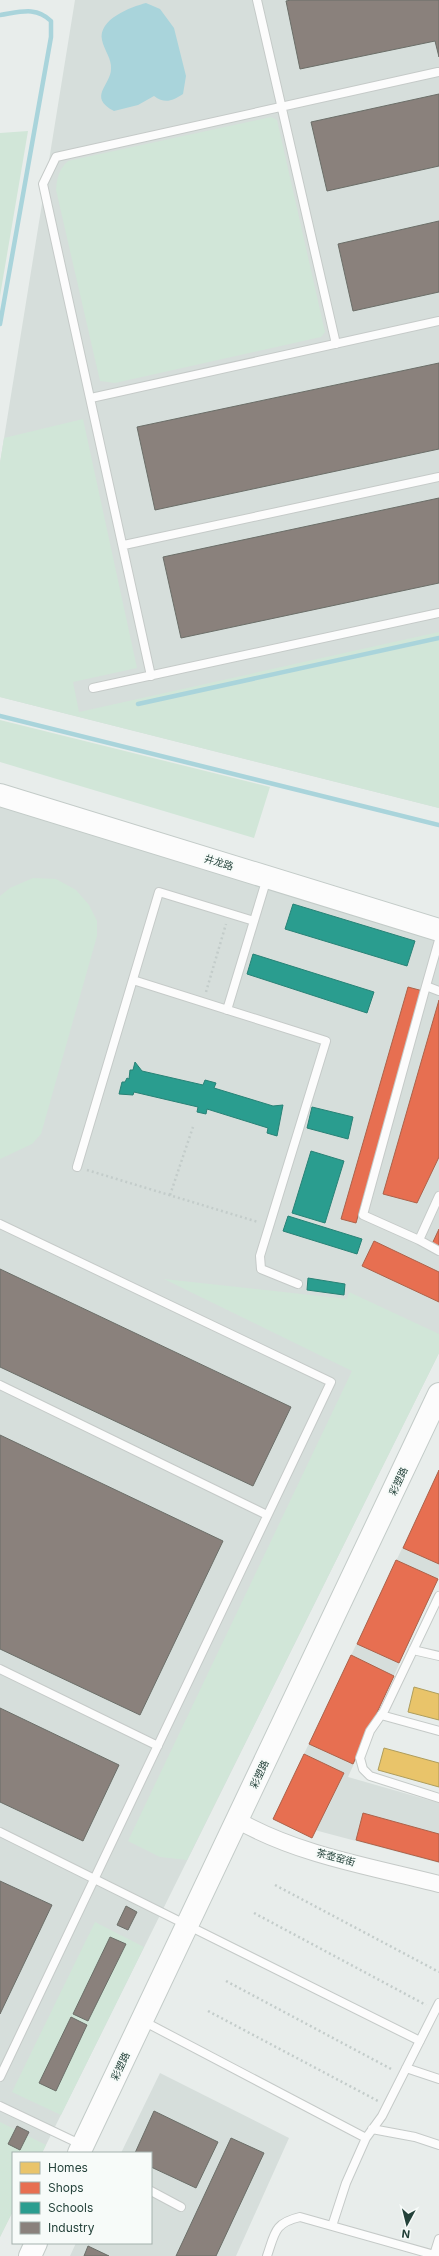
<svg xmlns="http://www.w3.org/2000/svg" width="439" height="2256" viewBox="0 0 439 2256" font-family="Inter,'Noto Sans SC',sans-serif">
  <rect width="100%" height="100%" fill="#e8edeb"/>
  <path fill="#d6dedb" d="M75,0H439V808L0,697V463Z
    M0,806L439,940V1353L42,2153H13V2211L0,2237Z
    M439,1471V1576L348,1777L439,1803V1863L273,1819Z
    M160,2073L289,2138L236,2256H70L76,2243H151V2153H121Z"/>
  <path fill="#d1e6d8" d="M271,117L277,120L325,332L321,337L115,383L100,381L56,190C57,178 59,169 68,161Z
    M28,131L0,296V133Z
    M83,419L137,668L73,682L79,712L439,632V808L0,697V463L4,438Z
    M0,720L270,787L254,838L0,762Z
    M33,878L56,879L76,890L89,905L97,921V936L41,1134L32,1144L0,1159V896L10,888Z
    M164,1279L347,1299L349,1292L439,1334V1353L187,1860L160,1857L128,1841L352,1371Z
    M95,1922L144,1947L61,2115L12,2092Z
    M0,2122L46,2145L42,2153H13V2211L0,2237Z"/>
  <path fill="#a9d4db" d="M146,3L160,9L174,28L186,76L183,94C172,101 165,104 154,96L138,105L114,111C87,97 111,85 111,69C112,59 104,50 102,40C98,19 131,7 146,3Z"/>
  <path fill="#e9c46a" stroke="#ae9d5c" d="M414,1687L439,1694V1720L408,1712Z
    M384,1748L439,1763V1787L378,1770Z"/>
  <path fill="#e76f51" stroke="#ac624a" d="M408,987L423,991L356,1223L341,1219Z
    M439,1000V1157L417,1203L383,1194Z
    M439,1229V1248L432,1244Z
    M374,1241L439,1272V1302L362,1266Z
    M439,1470V1564L403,1548Z
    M396,1560L438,1579L399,1663L357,1644Z
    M351,1655L394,1676L353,1764L309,1744Z
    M304,1754L344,1773L312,1838L273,1819Z
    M363,1813L439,1834V1862L356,1840Z"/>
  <path fill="#2a9d8f" stroke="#288276" d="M293,904L415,941L407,966L285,929Z
    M253,954L374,992L367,1013L247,974Z
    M135,1062L142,1071L203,1085L205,1080L216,1083L214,1088L273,1106L283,1105L277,1136L267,1133L268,1128L207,1109L206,1114L197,1112L198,1107L134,1092L133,1095L119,1094L122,1082H125L127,1078L129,1079L130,1070H133Z
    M312,1107L353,1117L348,1139L307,1128Z
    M311,1151L344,1161L325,1223L292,1213Z
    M288,1216L362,1239L357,1254L283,1231Z
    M308,1278L345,1284L344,1295L307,1290Z"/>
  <path fill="#8a817c" stroke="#6b6e68" d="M291,0H439V57L435,41L300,69L286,1Z
    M439,94V166L327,191L311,122Z
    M439,221V292L353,311L338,244Z
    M439,363V449L155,510L137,427Z
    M439,498V583L181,638L163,557Z
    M0,1269L291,1407L253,1486L0,1367Z
    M0,1435L223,1541L140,1715L0,1649Z
    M0,1708L119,1765L83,1841L0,1802Z
    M0,1881L52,1905L0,2014Z
    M126,1906L137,1912L128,1930L117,1925Z
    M110,1937L126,1944L88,2021L73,2014Z
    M71,2017L87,2025L56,2091L39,2083Z
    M154,2111L218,2142L196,2188L151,2167V2153H135Z
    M17,2126L29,2132L20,2150L8,2144Z
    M231,2138L264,2153L216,2256H176Z
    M88,2246L109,2256H84Z"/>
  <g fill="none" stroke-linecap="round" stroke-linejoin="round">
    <path stroke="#a9d4db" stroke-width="4.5" d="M0,15C20,12 36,6 51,21V37L0,324
      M138,704L439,638
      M0,716L439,825"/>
    <g stroke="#c5cac8" stroke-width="10">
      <path id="lane" d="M257,0L336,344
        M91,398L439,321
        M124,545L439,477
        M151,676L43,184L56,157L438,72
        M93,688L439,613
        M133,980L326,1041L260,1256L261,1269L298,1284
        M426,986L439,940
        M439,991L426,986L363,1215L419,1240L439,1196
        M227,1010L267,878
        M77,1167L159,892L254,921
        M0,1224L331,1382L0,2077
        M419,1240L439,1251
        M0,1385L267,1515
        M439,1596L384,1711L370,1731L360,1758L363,1769L370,1776L439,1798
        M413,1650L439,1656
        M0,1669L158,1746
        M381,1715L439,1731
        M0,1832L420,2041
        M143,2021L366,2138
        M406,2068L439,2079
        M0,2106L82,2145
        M372,2129L415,2137L439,2145
        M151,2191L181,2207
        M332,2226L346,2183L366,2138L382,2116L439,2003
        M434,2255L439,2239
        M267,2256C275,2233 274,2223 300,2217L438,2256"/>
    </g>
    <g stroke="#c5cac8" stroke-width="18">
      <path id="street" d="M237,1820C298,1855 372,1867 439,1884"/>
    </g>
    <g stroke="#c3cbc8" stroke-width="24">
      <path id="secondary" d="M0,795L439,930
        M79,2153L439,1394
        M30,2256L36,2243"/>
    </g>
    <path stroke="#c3ccca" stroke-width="2.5" stroke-dasharray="2 3" stroke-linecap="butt" d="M206,992L226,924
      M87,1170L258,1222
      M170,1195L193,1127
      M275,1885L439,1972
      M254,1913L426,2005
      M226,1981L393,2070
      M208,2011L378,2101"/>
    <use href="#lane" stroke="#fcfcfc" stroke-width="8"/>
    <use href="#street" stroke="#fcfcfc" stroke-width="16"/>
    <use href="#secondary" stroke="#fcfcfc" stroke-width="22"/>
  </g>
  <g text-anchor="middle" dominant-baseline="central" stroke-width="4" stroke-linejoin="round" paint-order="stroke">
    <g font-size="10" fill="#24423a" stroke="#f7fbf9">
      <text transform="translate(219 862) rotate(17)">井龙路</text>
      <text transform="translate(398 1481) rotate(-65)">彩塑路</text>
      <text transform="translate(259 1774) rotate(-65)">彩塑路</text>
      <text transform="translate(336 1857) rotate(15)">茶壶窑街</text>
      <text transform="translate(120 2066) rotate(-65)">彩塑路</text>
    </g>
  </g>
  <rect x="12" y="2152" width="140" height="92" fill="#f7fbf9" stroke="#a3b1ad"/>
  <rect x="20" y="2162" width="20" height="12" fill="#e9c46a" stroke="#a3b1ad"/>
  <text x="48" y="2172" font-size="12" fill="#24423a">Homes</text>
  <rect x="20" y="2182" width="20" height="12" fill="#e76f51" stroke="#a3b1ad"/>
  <text x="48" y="2192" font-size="12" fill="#24423a">Shops</text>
  <rect x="20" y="2202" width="20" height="12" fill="#2a9d8f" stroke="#a3b1ad"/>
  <text x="48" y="2212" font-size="12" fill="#24423a">Schools</text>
  <rect x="20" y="2222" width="20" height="12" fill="#8a817c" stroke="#a3b1ad"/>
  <text x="48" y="2232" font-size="12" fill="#24423a">Industry</text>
  <g transform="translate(407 2224) rotate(187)" stroke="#f7fbf9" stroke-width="3" paint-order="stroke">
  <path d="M0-3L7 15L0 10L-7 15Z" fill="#24423a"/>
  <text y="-6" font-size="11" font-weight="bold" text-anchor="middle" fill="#24423a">N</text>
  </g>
</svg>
